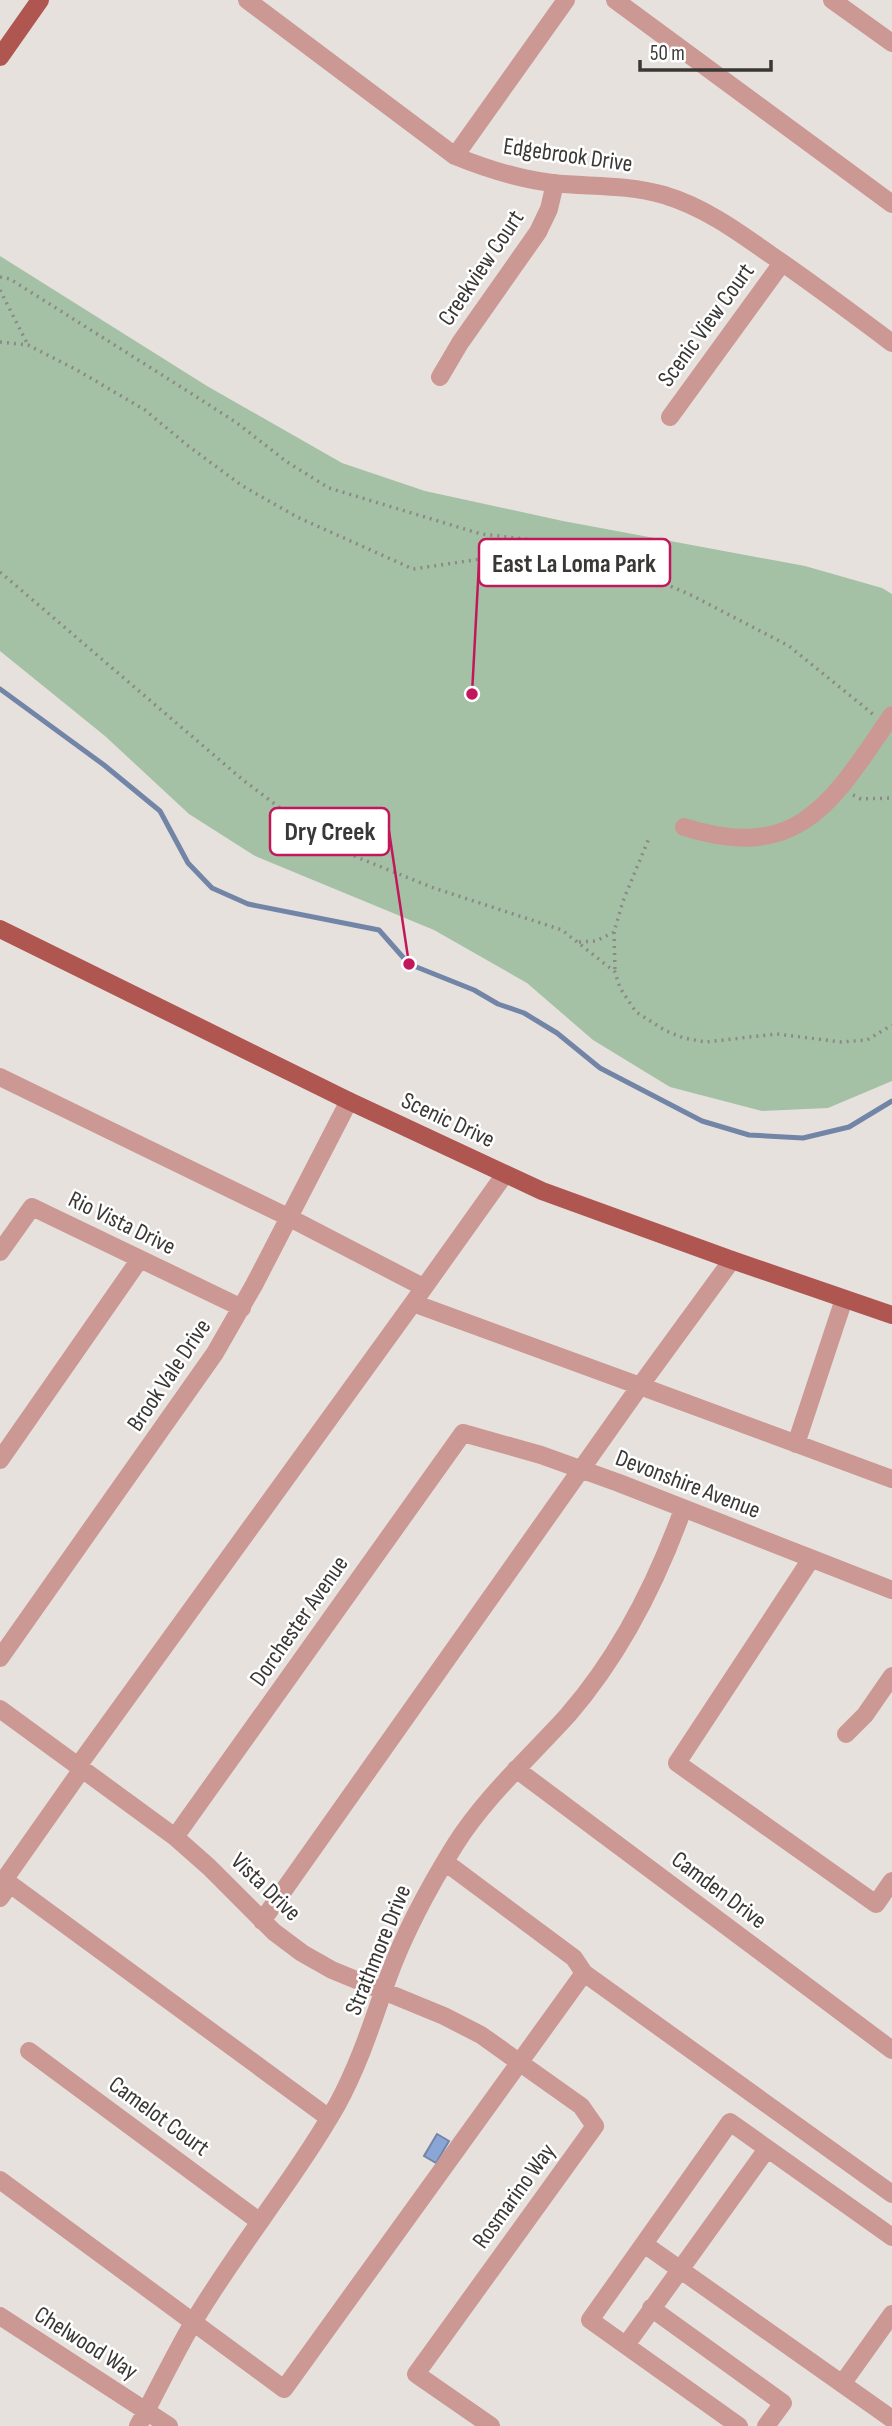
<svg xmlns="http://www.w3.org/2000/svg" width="892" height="2426" viewBox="0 0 892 2426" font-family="'Sofia Sans Condensed',sans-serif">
  <rect width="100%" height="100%" fill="#e6e1dd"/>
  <path fill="#a4c1a5" d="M0,256L207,386L342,463L425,491L563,521L805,566L882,588L892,594V1081L828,1108L762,1111L670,1087L593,1040L527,983L434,930L255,856L189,814L105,736L0,651Z"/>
  <path fill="#8aa6d7" stroke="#7285a7" stroke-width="2" d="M437,2134L449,2141L436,2163L424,2156Z"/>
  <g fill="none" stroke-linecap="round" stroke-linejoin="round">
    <path stroke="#7285a7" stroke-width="5" d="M0,689L104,765L160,811L188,863L212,888L248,904L379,930L409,964L474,990L498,1004L524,1013L557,1033L600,1068L702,1121L749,1135L803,1138L849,1127L892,1101"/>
    <path stroke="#8d8986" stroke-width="3.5" stroke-dasharray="2 5" stroke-linecap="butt" d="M0,277L10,279L189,392L237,423L287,462L329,488L481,534L525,539L599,555L693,596L789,646L874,715
      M0,290L28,345
      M0,342L28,345L77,370L145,410L187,445L241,485L297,517L413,569L557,548
      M0,572L243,780L332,847L431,887L562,930L615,972L620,988L636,1012L666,1031L684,1038L705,1042L777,1034L841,1042L867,1040L892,1025
      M853,795L861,799L892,798
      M614,932L615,972
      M579,942L596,941L614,932L623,901L649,838"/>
    <path stroke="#cb9893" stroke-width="18" d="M247,0L455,156C487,169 518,179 552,183C591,187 625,184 664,195C704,207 737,231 771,255C812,283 852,313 892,343
      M615,0L892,204
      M832,0L892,43
      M455,156L566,0
      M440,377L460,343L538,232L549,209L555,183
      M670,417L782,263
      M684,827C801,864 833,800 892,715
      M0,1077L288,1217L423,1287
      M505,1174L413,1303L640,1386L732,1260
      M0,1252L32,1207L242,1308
      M796,1444L844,1299
      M0,1460L140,1259
      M811,1559L677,1763L876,1904L892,1881
      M0,1658L215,1353L254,1285L349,1101
      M0,1709L175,1837L209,1867L274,1932L302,1953L332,1970L444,2016L481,2035L581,2106L595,2126L416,2374L491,2426
      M846,1734L865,1715L892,1676
      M78,1766L413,1303
      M516,1769L892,2050
      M175,1837L463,1433L541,1455L619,1483L892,1590
      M445,1862L574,1958L584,1973
      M4,1880L82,1769
      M0,1898L10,1884L329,2118
      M262,1921L640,1386L892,1479
      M29,2051L260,2222
      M0,2180L284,2389L584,1973L892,2194
      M644,2244L892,2419
      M651,2308L783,2403L766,2426
      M0,2316L169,2426
      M626,2345L767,2149
      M842,2384L892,2314
      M138,2426C157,2391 174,2355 194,2321C238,2247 294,2180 337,2105C360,2063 373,2020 389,1975C406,1929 429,1887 455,1845C486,1796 529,1758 568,1715C620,1655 656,1584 683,1509
      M739,2426L590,2320L730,2122L892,2237"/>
    <path stroke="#af5651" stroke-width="18" d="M0,57L40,0
      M0,929L349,1101L542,1191L732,1260L892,1315"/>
  </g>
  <g text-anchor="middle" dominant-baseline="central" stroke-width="5" stroke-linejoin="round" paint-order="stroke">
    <g font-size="24" fill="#3a3836" stroke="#fff">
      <text transform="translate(568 155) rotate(8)">Edgebrook Drive</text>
      <text transform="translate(481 268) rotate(-56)">Creekview Court</text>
      <text transform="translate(706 325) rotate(-54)">Scenic View Court</text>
      <text transform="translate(448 1120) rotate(25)">Scenic Drive</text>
      <text transform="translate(122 1223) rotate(26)">Rio Vista Drive</text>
      <text transform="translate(169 1375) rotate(-56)">Brook Vale Drive</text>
      <text transform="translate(688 1484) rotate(21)">Devonshire Avenue</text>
      <text transform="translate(299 1621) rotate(-55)">Dorchester Avenue</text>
      <text transform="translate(266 1887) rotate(44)">Vista Drive</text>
      <text transform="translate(719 1890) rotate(37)">Camden Drive</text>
      <text transform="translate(378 1950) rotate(-68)">Strathmore Drive</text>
      <text transform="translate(159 2116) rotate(36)">Camelot Court</text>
      <text transform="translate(514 2196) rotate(-54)">Rosmarino Way</text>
      <text transform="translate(86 2343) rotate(32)">Chelwood Way</text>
    </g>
  </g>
  <path fill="none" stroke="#c2185b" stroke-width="2.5" d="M472 694L479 563M409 964L389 831"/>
  <g fill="#c2185b" stroke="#fff" stroke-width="2.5">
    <circle cx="472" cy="694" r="7"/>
    <circle cx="409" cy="964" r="7"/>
  </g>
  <g fill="#fff" stroke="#c2185b" stroke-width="2.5">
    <rect x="479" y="539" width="191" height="47" rx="7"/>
    <rect x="270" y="808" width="119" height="47" rx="7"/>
  </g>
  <g font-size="26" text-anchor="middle" font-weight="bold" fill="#3a3836">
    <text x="574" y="572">East La Loma Park</text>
    <text x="330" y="840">Dry Creek</text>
  </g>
  <path d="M640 60v10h131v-10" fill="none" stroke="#3a3836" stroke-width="3.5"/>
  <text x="650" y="60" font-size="21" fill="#3a3836" stroke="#ffffff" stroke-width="5" paint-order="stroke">50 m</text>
</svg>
